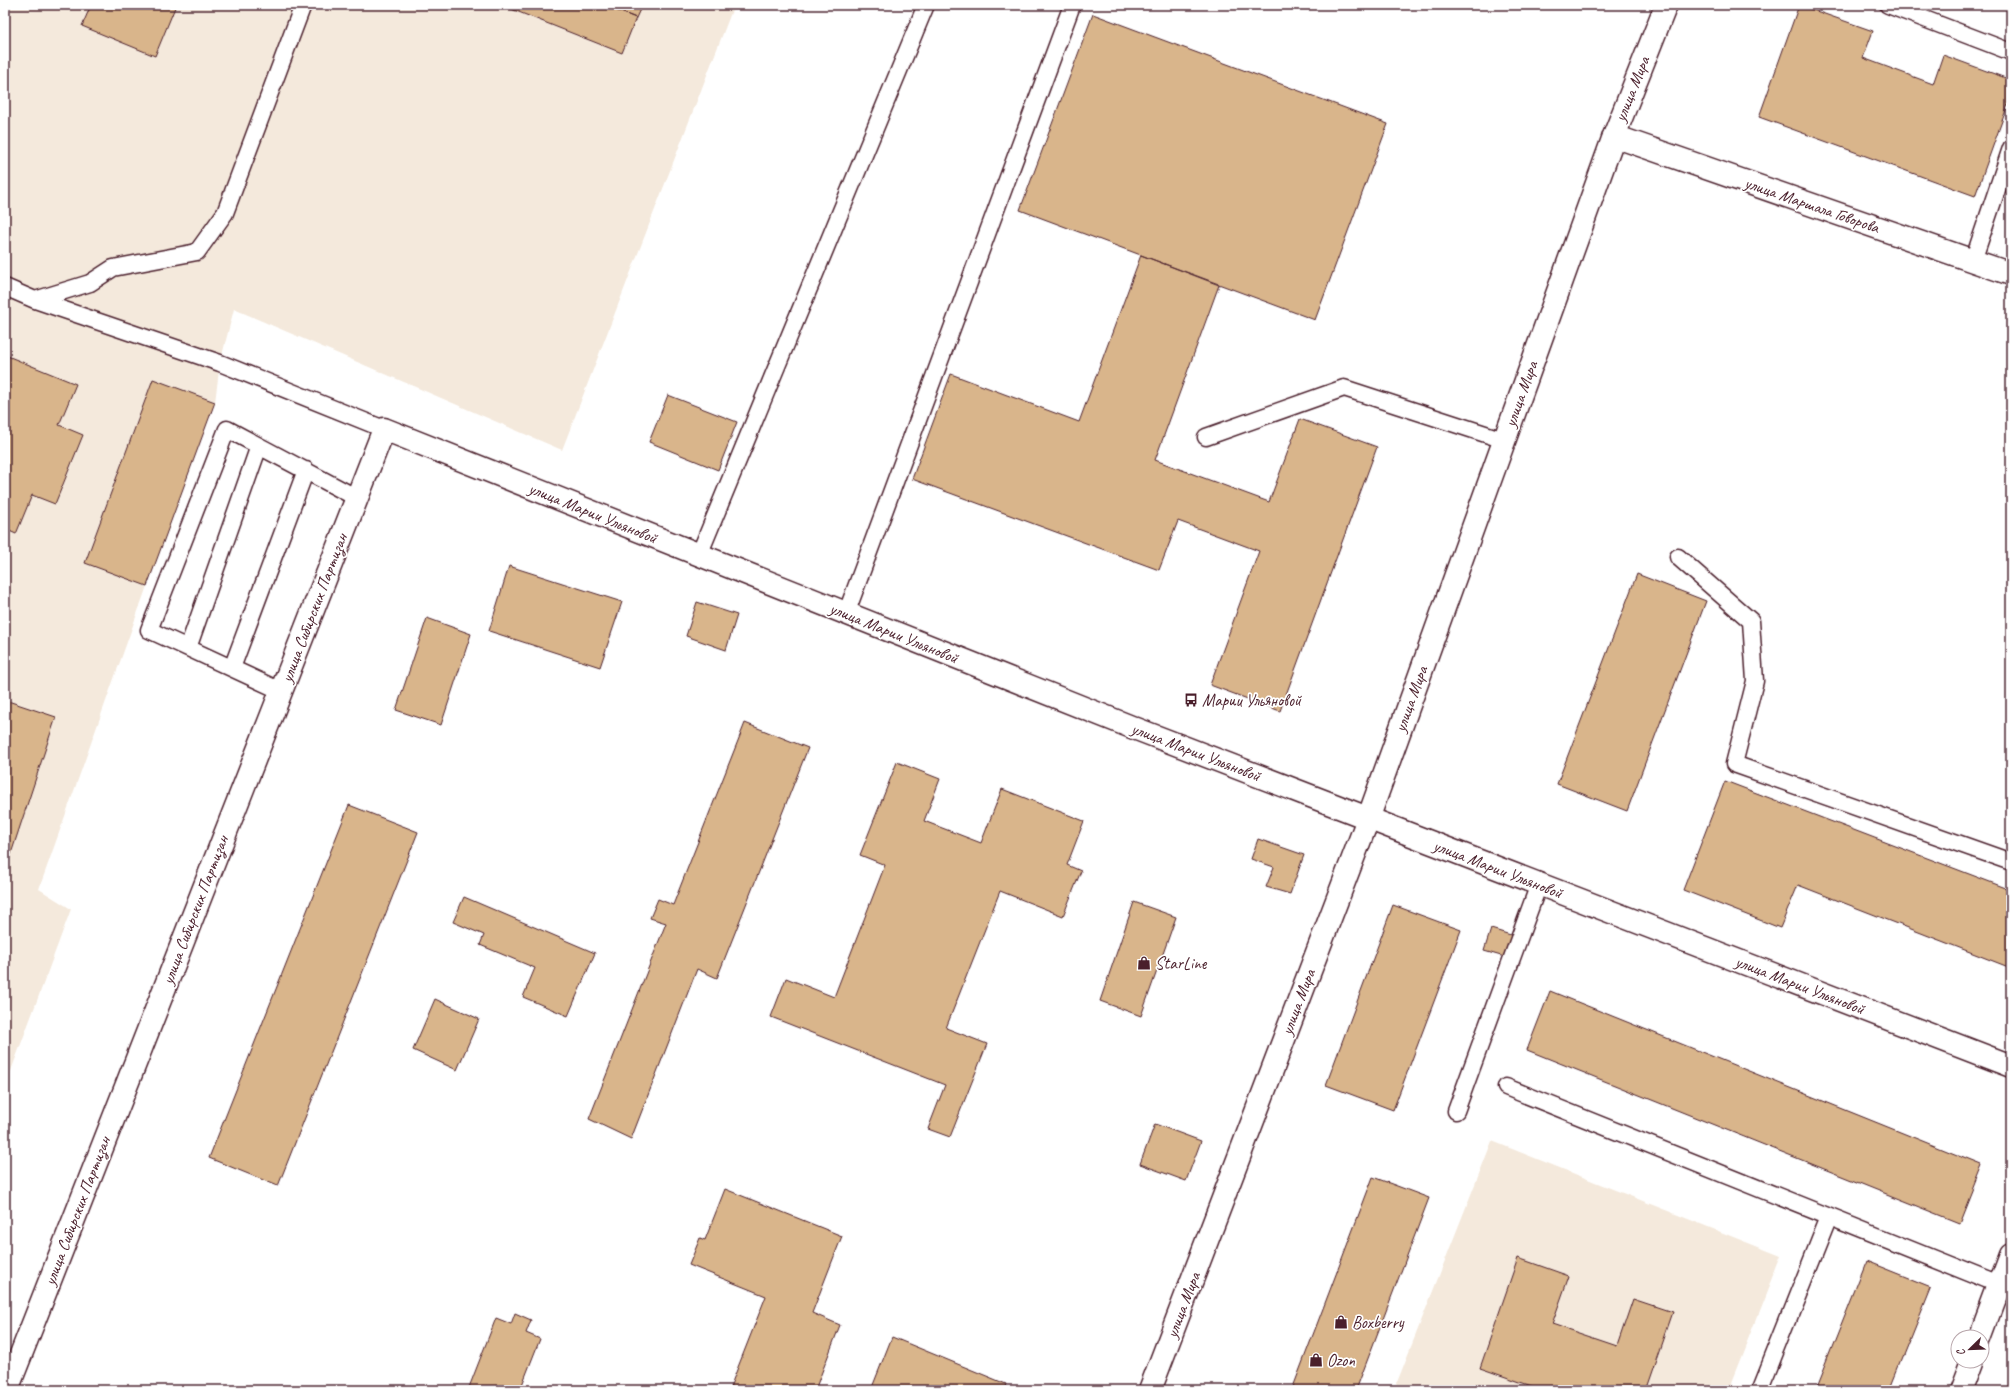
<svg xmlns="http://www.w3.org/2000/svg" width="2016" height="1395" viewBox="0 0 2016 1395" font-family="Caveat,sans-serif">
  <rect width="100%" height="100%" fill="#fff"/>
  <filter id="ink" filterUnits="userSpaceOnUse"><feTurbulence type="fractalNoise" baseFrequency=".025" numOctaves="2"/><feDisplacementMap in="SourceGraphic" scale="8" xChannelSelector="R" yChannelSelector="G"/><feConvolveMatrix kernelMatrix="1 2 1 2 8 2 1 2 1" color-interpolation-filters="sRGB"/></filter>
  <g filter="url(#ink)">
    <path fill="#f4e9dc" d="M5,5H734L562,450L234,309L220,363L215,402L147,586L39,889L71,909L5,1087Z
      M1492,1141L1781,1256L1728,1390H1394Z"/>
    <path fill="#d9b58b" stroke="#4a1f2b" d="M91,5H176L155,56L82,26Z
      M501,5H603L636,18L622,53Z
      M603,5H642L636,18Z
      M1799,5L1873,31L1863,58L1933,84L1943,55L2011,80V96L1975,196L1759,117Z
      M1093,14L1388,124L1315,320L1020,210Z
      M1141,255L1219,285L1155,460L1269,502L1300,419L1377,447L1280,711L1210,685L1259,551L1178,521L1159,570L912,479L951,374L1079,422Z
      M5,355L76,384L59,425L83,435L55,504L32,495L16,534L5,529Z
      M153,379L215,402L147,586L85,563Z
      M668,395L737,422L718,470L649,442Z
      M509,566L622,602L600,667L489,631Z
      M1637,574L1706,601L1627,811L1557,784Z
      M697,602L737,615L726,650L686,636Z
      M427,618L471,634L441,725L396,710Z
      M5,700L56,717L5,872Z
      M745,723L808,748L717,978L697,969L631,1139L589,1119L666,923L650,918L658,899L673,905Z
      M897,762L940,779L924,821L981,843L1002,789L1084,821L1067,865L1081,871L1063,916L1000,891L946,1028L987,1044L950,1137L928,1129L945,1085L771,1017L786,978L834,997L885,865L860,855Z
      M1725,781L2011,890V968L1798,885L1780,928L1683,890Z
      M349,805L418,832L278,1186L209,1158Z
      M1258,839L1304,855L1290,894L1266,887L1274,867L1251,859Z
      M464,897L595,953L568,1016L523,997L535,968L480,945L484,935L453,922Z
      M1134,902L1176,917L1141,1016L1100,1001Z
      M1393,905L1461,930L1393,1110L1326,1085Z
      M1491,929L1514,936L1508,958L1484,951Z
      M1550,991L1982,1165L1959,1223L1527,1050Z
      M435,999L479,1019L457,1070L413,1050Z
      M1155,1124L1201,1141L1186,1181L1140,1164Z
      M1373,1177L1429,1198L1356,1390H1292Z
      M725,1189L842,1236L812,1313L840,1325L815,1390H729L766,1296L689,1265L700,1238L705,1240Z
      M1518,1258L1569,1276L1552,1324L1617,1346L1633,1299L1672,1312L1645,1390H1543L1480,1368Z
      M1866,1262L1931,1288L1890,1390H1815Z
      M515,1313L531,1320L526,1333L540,1339L520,1390H468L496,1318L511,1324Z
      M892,1337L1006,1384L1004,1390H871Z"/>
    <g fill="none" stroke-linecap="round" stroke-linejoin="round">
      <g stroke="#4a1f2b" stroke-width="19">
        <path id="service" d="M303,5L225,213L197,252L113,268L90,283L35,300L220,363L384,429
          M1888,5L2011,52
          M1973,261L2011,148
          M5,287L35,300
          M1206,437L1344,388L1504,440
          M699,555L926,5
          M1678,557L1751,621L1755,681L1734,764L2011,862
          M846,614L1072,5
          M188,648L259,446
          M232,668L306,470
          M281,691L149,630L227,429L357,498
          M1506,1087L1999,1285
          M1456,1111L1539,884
          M1760,1390L1829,1217"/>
      </g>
      <g stroke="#4a1f2b" stroke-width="25">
        <path id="minor" d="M1980,1337L2011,1254
          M1960,1390L1971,1361"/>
      </g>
      <g stroke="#4a1f2b" stroke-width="25">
        <path id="tertiary" d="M1614,136L2011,274
          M7,1390L384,429L1134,728L2011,1066"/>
      </g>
      <g stroke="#4a1f2b" stroke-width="25">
        <path id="secondary" d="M1150,1390L1368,819L1614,136L1666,5"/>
      </g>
      <use href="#service" stroke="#fff" stroke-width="16"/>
      <use href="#minor" stroke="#fff" stroke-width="22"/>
      <use href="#tertiary" stroke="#fff" stroke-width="22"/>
      <use href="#secondary" stroke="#fff" stroke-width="22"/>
    </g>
  </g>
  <defs>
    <g id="bus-bare" transform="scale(1.08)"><path d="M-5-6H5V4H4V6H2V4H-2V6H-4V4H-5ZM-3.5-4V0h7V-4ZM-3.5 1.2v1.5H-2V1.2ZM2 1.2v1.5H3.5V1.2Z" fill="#4a1f2b" stroke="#fff" stroke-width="2.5" paint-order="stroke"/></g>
    <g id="shop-bare" transform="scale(1.08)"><path d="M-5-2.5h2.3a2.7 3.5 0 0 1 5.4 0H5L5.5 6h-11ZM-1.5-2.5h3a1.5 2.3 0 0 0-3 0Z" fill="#4a1f2b" stroke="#fff" stroke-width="2.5" paint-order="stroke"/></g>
  </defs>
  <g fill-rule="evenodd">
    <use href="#bus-bare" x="1191" y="700"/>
    <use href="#shop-bare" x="1144" y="963"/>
    <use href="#shop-bare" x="1341" y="1322"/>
    <use href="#shop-bare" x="1316" y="1360"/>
  </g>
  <g text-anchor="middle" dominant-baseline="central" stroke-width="3.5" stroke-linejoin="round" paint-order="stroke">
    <g font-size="17" fill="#4a1f2b" stroke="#fff">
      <text transform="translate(1632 89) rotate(-68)">улица Мира</text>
      <text transform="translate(1812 205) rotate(19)">улица Маршала Говорова</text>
      <text transform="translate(1521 394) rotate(-70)">улица Мира</text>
      <text transform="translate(593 513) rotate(22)">улица Марии Ульяновой</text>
      <text transform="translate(314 608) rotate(-69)">улица Сибирских Партизан</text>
      <text transform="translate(894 633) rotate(22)">улица Марии Ульяновой</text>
      <text transform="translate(1411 699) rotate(-70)">улица Мира</text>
      <text transform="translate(1196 752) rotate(21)">улица Марии Ульяновой</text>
      <text transform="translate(1498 869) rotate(21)">улица Марии Ульяновой</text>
      <text transform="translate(195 910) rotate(-69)">улица Сибирских Партизан</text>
      <text transform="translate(1800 985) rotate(21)">улица Марии Ульяновой</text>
      <text transform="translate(1298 1002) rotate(-69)">улица Мира</text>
      <text transform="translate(77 1211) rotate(-69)">улица Сибирских Партизан</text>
      <text transform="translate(1183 1305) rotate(-69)">улица Мира</text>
    </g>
    <g font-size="17" fill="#4a1f2b" stroke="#fff" text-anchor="start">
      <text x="1202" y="700">Марии Ульяновой</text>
      <text x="1155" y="963">StarLine</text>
      <text x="1352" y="1322">Boxberry</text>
      <text x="1327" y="1360">Ozon</text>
    </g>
  </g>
  <rect width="2016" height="1395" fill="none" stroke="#fff" stroke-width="20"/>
  <rect x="10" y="10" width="1996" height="1375" fill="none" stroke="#4a1f2b" stroke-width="1.5" filter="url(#ink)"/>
  <g transform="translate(1970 1349) rotate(247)"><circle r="19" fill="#ffffff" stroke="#b7a5aa"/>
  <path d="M0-3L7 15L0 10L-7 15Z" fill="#4a1f2b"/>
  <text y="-6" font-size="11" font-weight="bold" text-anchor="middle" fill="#4a1f2b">С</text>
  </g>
</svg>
